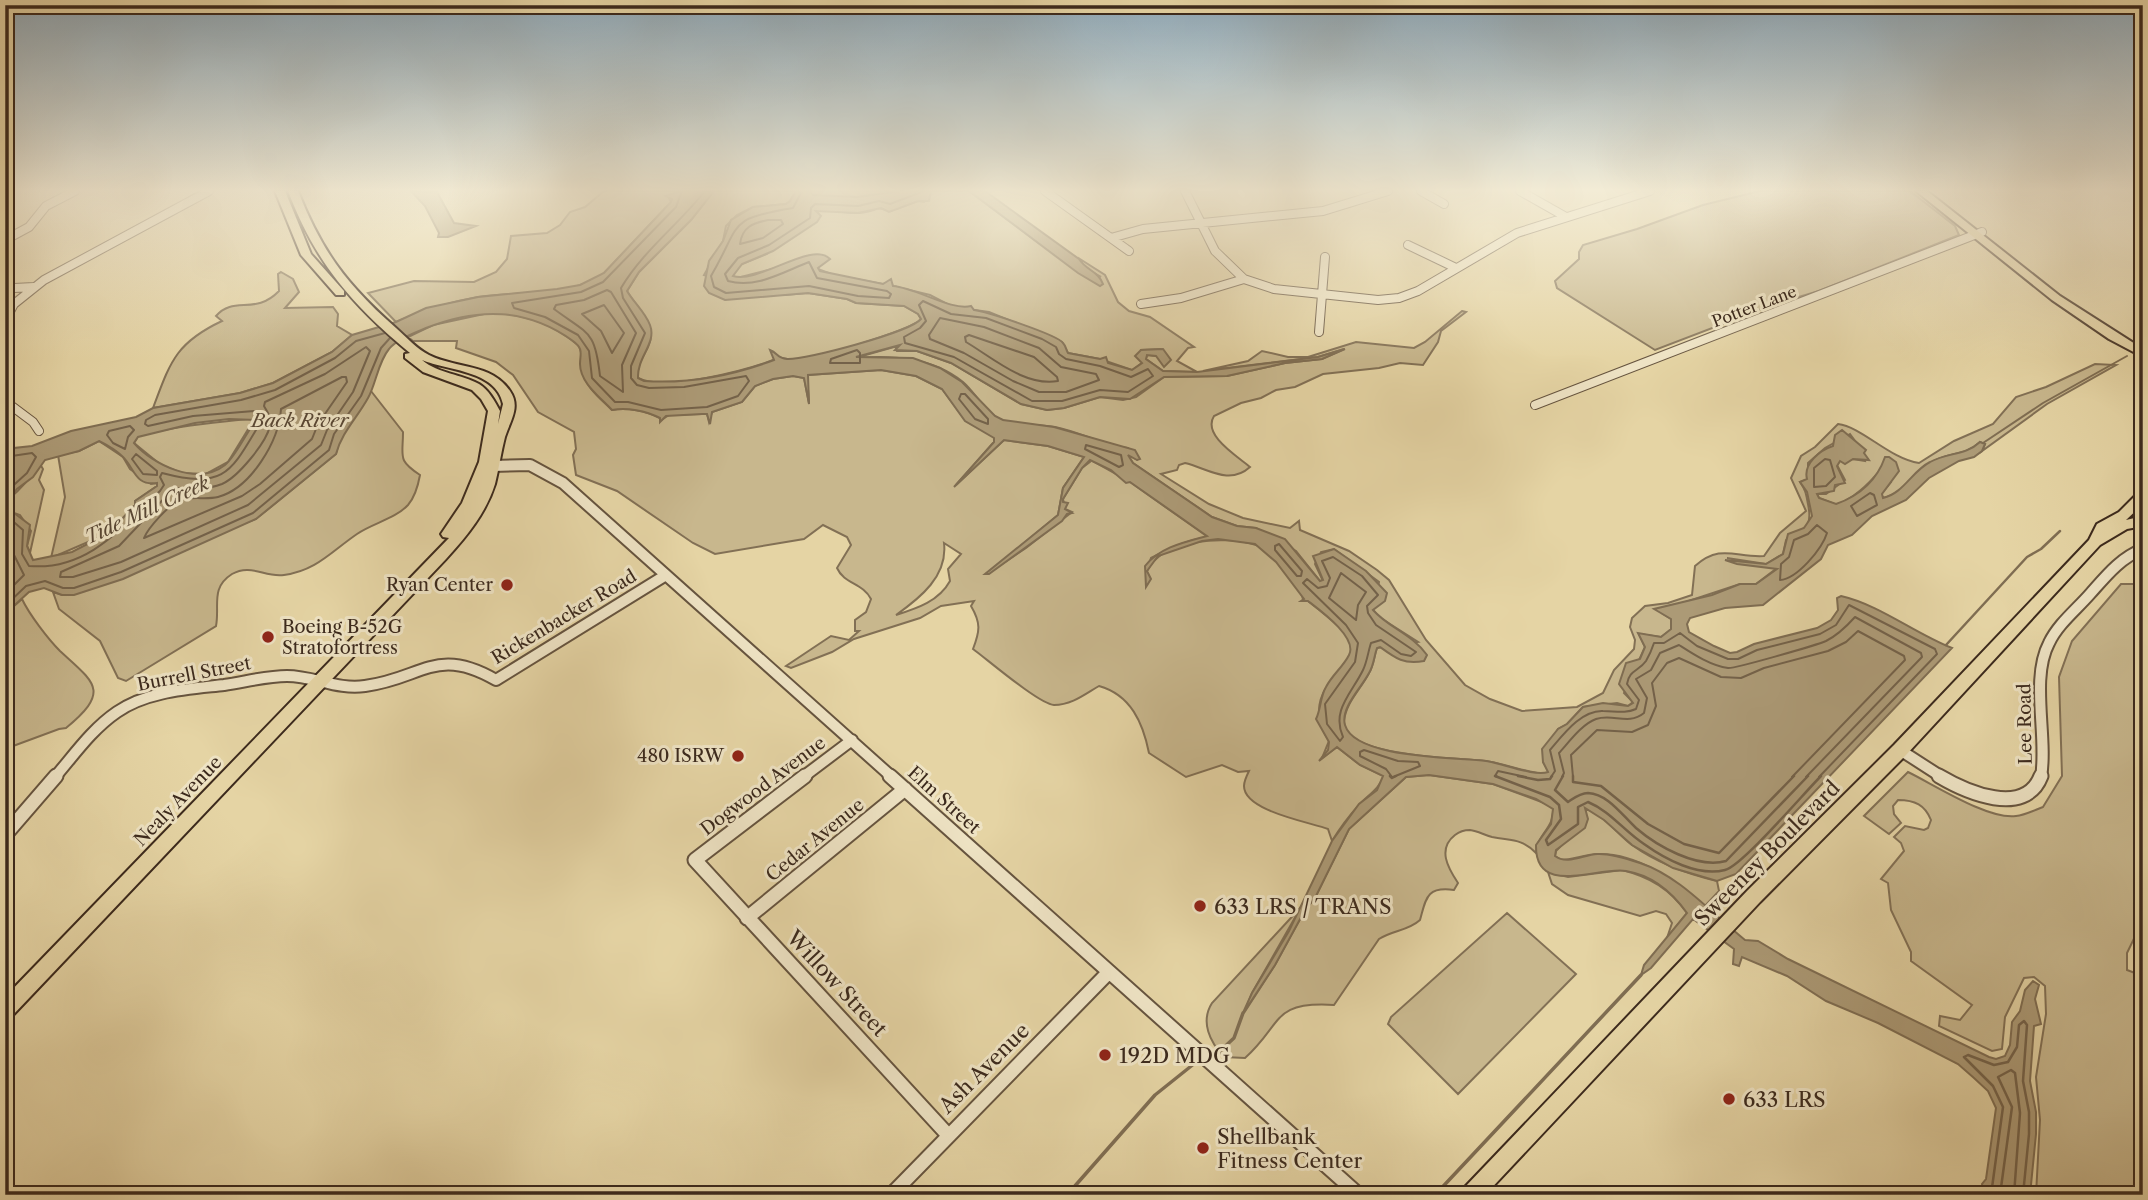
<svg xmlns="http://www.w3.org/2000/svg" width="2148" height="1200" viewBox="0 0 2148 1200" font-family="'Libre Caslon Text',serif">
  <rect width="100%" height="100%" fill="#e5d4a4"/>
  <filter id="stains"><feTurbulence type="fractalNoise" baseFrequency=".00286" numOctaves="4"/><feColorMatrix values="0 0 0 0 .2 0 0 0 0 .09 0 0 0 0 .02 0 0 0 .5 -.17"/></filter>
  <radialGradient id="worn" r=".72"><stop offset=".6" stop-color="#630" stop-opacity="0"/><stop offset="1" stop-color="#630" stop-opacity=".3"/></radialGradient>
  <path fill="#c8b78d" stroke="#827055" stroke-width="2" fill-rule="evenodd" d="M604,191H681L668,196L671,202L604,273C575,297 515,291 478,297C449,302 423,310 396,322L368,293L414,281L474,282L496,272L507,259L511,236L547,233L560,225L570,212L585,207Z
    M714,191H796L790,201L786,204L753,207L737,215L726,226L723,241L704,275L784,295L808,293L847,299L856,303L904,306L918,314L921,319C913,329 826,355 809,358C797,359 782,362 773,353L776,359C747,370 665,392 638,378C637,364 642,359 648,347C659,326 637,308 627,291L639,272L691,220Z
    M931,191H969L1040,244L1101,277L1083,266L1080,259L1105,275L1118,302L1129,311L1150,317L1194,347L1188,348L1177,361L1197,372L1163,371L1146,359L1147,355L1156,356L1160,349L1141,350L1142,363L1132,370L1100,359L1068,353L1062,342L989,312L953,307L930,295L893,286L889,282L883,284L834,275L818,269L776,268L737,278L731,275L742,264L767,254L816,211C836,208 859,219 878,208L891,211L918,201L924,202Z
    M1760,191H1910L1955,226L1959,235L1819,291L1775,304L1655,350L1557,288L1555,281L1579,259V252L1583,245L1637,229L1703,205Z
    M281,272L293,279L299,292L285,308L333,307L338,314L337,326L352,335L332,352L273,383L240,393L153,408C170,363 175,343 222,321L216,316C234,295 255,316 279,291L278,274Z
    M1462,311L1466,312L1441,331L1438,342L1423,365L1400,363L1379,368L1323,374L1295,387L1276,390L1261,398L1241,403L1214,416C1202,435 1237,456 1250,467C1229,486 1207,468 1185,463L1179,465L1177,470L1161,474L1209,504L1243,518L1290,528L1299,521L1300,530L1349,551L1377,570L1389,580L1426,640L1465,685L1490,699L1522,711L1577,707L1603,693L1614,670L1634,649L1635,640L1630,627L1632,618L1645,606L1668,603L1692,595L1695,566C1721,543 1736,558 1764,556L1780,533L1806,511L1791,478L1801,456L1815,447L1838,424C1862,427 1890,459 1919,463L1954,441L1993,424L2016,397L2046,387L2095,364L2116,365L2047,404L1982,451L1985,444L1980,442C1966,455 1951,452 1936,460C1916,470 1904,494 1883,498L1881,494L1891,482L1880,470C1868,485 1855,497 1837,505L1819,498L1817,494H1826L1845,480L1837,465L1840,461L1853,459L1865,461L1863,452L1850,434L1825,448L1808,463V479L1800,482C1806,491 1806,494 1808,504C1813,528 1805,527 1786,540L1783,554L1766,564L1727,558L1777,568L1756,584H1740L1667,608L1663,614L1671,619L1672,629L1661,637L1639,634L1645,647L1624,693L1633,702L1628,706L1617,703L1583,707L1567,724L1558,729L1543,762L1549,772L1544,774C1525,772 1506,764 1486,761C1462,758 1341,758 1344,721C1346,702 1361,689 1369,673C1374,665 1374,656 1377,648L1418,642L1379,617L1373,610L1379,582L1334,549L1321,552L1315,564L1323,581H1320L1296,551L1256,528L1237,526L1212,517L1133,463L1127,454L1138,460L1128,448C1103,445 1080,432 1055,427C1038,424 1018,426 1002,420C985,413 976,393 963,382C932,357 893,355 855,358L901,345L896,349L897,351H917L951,363L1021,404L1047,410L1064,408L1100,397L1123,400L1136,397L1164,377L1227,376L1285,363L1322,359L1344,349L1318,357L1203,371L1248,361L1262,351L1288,357H1308L1356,342L1414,348L1425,342Z
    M484,314C519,311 553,323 579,346C583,354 581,360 582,369C584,386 601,399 612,410C627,407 646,411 660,418V421L669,415L702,414H707L709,422L712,412L742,402L755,386L773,379L793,376L804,378L809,403L807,375L881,370L916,376L942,389L966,421L994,437V442L956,485L1004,440L1048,446L1084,457L1063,488L1058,515L987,574L1026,548L1072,512L1065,509L1063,499L1082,468L1090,462L1089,459L1130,482L1208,537C1187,540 1170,548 1151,558L1147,571C1162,539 1226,535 1256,545C1269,549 1278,564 1287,575C1293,582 1303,593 1303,600L1308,601C1319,610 1347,630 1351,643C1359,669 1295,687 1329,741L1322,758L1337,747L1360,765L1384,776C1379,789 1368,795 1359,805C1349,816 1340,828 1332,841L1328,829C1309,822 1244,811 1244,786C1244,782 1247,775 1249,771L1238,772L1222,765L1186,777L1149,753C1143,723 1131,695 1099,686C1085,694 1072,705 1054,705C1039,704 988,660 973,649C980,631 981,623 971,606L974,601L941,606L920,618L854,639L832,652L791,668L786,666L831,636L849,640L859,631H855V620L866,612L871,599C863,583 844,584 837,568L851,545L847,537L823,525L804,539L715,554L693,543L617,491L576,475L573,455L576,449L574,432L538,412L513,375L496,362L456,348L457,341H413L408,337L433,325ZM944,543L961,554L948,569L950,581C939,601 918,608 896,615C920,598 948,576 944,543Z
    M371,391L403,432C403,457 397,460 420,475C418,486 415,497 408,505C395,519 373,523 357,534C332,551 316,571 284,575C265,578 251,563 232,574C210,588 220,606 216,626L126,681L118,678L100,641L59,609L53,592L62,595L256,519L336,454L340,438Z
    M255,418L228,462L206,474L182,473L161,465L134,443L138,436C177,425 215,423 255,418Z
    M99,441L123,457L130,469L151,484L157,483V486L135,501V505L109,533L51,558L65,497L58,455L79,451Z
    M40,464L43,469L39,480L44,490L30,553L27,546L31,531L20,515L14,513L9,499C21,489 31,477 40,464Z
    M2121,584H2143V920L2127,953V970L2143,976L2136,1195H2036L2040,1120L2036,1077L2046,1014L2045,986L2034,977L2024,978L2005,1017L2002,1049L1992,1051L1939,1026L1940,1016L1960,1020L1972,1005L1911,961V952L1891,910L1888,883L1881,879L1904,851L1901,843L1894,837L1905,826L1924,830L1928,828L1931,820C1925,805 1915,800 1898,800L1893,806L1894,814L1901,823L1889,834L1864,816L1908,772C1933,784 1988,820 2016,816C2025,815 2035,810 2043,807L2062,776L2059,677L2072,641Z
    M22,599C29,614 48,639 60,651C95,683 111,691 66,728L59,729L5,749V614Z
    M1429,775L1493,784L1547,804L1553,809C1555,827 1536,836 1536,853C1521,838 1511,841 1492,837C1484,835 1478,831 1470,830C1465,830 1460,831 1455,835C1437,849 1448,868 1458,883L1454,890C1426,886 1426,899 1420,920C1408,931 1393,930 1379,939L1334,1005C1271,1001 1283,1024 1245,1058L1224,1057C1210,1042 1200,1022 1212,1003L1301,907L1252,993L1244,1013L1275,965L1305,910L1315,898L1349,829L1406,777Z
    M1585,808C1605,815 1616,833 1632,845C1657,863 1687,874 1717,881L1719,891L1704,907C1677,881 1638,853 1598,854C1586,854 1573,860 1561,860L1555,856L1556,851L1564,843Z
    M1622,870C1650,877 1670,889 1687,913L1667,938L1672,923L1666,914L1656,911L1640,916L1568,895L1552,884L1548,872L1568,877Z
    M1507,913L1576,974L1458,1094L1388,1024L1391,1017Z"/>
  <path fill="#ac9a76" stroke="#7f6d52" stroke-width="2" fill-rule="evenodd" d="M411,191L437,192L454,223L476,226L448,237H438L439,233L425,206Z
    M681,191H714L691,220L639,272L627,291C634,303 645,312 650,325C657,343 637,357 638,378L644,381C688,384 734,375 774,360L770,350C778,353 777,358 787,359C806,360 910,332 921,319L918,314L904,306L856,303L847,299L808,293L725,300L709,293L704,286L709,261L723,241L731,220L753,207L786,204L790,201L796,191H931L929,201H918L889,212L881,208L858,213L816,211L821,216L817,222L773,251L742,264L733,276C759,284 812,240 830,259L818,268L820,271L883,284L891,279L893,286C917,288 951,311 971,306L974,310C985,311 1058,335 1063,343C1066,346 1066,350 1068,353L1100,359L1106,357L1108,363L1132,370L1142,363L1135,356L1141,350L1163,349L1171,360L1164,367L1156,356L1147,355L1146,359L1163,371L1197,372L1318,357L1345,349L1322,359L1285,363L1227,376L1164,377L1130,399L1100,397L1064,408L1047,410L1021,404L951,363L917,351L895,350L900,345L856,357L913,358L940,368L962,382L995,416L1003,420L1054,427L1135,450L1140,459L1137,460L1128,455L1133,463L1212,517L1237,526L1256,528L1285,539L1320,581L1323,580L1313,556L1334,549L1366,571L1387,593L1385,601L1373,610C1389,628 1412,634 1427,655L1424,661C1404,665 1395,658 1380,647L1377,648C1374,656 1374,665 1369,673C1362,687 1340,708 1345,725C1355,759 1457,757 1486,761C1502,763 1535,777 1548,772L1543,762L1542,749L1558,729L1567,724L1583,707L1603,703L1628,706L1633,703L1619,684L1626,663L1640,659L1645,647L1638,633L1661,637L1671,629V619L1654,609L1712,595L1740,584H1756L1777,569L1737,564L1725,560L1766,564L1783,554L1788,534L1804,528L1812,516L1807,492L1800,482L1807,479C1803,464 1820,450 1833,446L1835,435L1842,430L1866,450L1864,453L1869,460L1853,459L1845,464L1840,461L1837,466L1845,483L1835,485L1834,491L1817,494L1819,498L1836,504C1859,496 1877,480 1885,457H1889L1896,462L1899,471L1882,494L1883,498C1904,493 1912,471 1930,462C1948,452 1965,456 1980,442L1985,444L1982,451L1974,457L1959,461L1929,478L1906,500L1872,516L1852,535L1828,545L1821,559L1763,605L1725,608L1690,618L1687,624L1689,632L1714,646L1730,653L1737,652L1754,644L1817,628L1831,620L1838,610L1837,598L1841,596C1880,605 1914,633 1952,648L1736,874L1717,881L1673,868L1632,845L1604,820L1585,808L1588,819L1585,828L1556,850L1555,856C1567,865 1583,855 1597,854C1609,853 1628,859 1640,863C1680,876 1712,914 1745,940L1758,941L1788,959L1989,1057L1996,1059L2005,1056L2010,1045L2012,1022L2020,1011L2025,990L2033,981L2039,985L2035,999L2041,1024L2034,1026L2030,1081L2036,1112V1134L2030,1195H1984L1982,1184L1986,1179L1996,1108L1988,1091L1974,1078L1958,1064L1878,1023L1826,1001L1787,976L1742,957L1739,966L1733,964L1734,949L1693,919L1651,968L1641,975L1644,965L1687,913C1672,892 1651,875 1626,871C1598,866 1535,898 1536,845L1551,824L1553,809L1536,799L1493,784L1429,775L1406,777L1349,829L1315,898L1305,910L1275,965L1242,1015L1252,993L1289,931L1332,841L1359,804L1377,790L1383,776L1360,765L1337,747L1319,761L1328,750L1329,742L1316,719C1321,709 1320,697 1326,687C1332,675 1343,667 1349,655C1358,638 1321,611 1308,601H1301L1304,599L1276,562L1255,544L1218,539L1202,541L1158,556L1147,571L1151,579L1146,587L1145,566C1160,547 1185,542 1207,536L1130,482L1126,483L1111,470L1090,460L1082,468L1063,499V502L1068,503L1065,509L1072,513L1067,514L1062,521L989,574H985L1058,515L1063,488L1084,457L1048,446L1004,440L954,487L994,442V438L965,421L942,389L916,376L881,370L808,375L809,404L804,378L793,376L773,379L755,386L742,402L712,412L710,424L707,414H702L666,416L660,422V418C646,411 627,407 612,410C601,398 580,383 580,364C580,354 584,349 573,341C527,308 479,307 426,328C415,333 397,339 389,349C378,362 376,384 368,398C357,418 342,432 336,454L256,519L123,579L74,595H62L44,588L29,592L5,614V449L32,446L71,431L136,417L153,408L240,393L273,383L332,352L352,335L396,322L426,308L478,297L557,289L580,285L604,273L671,202L672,199L666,196ZM229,419L256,420C246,433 236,456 225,465C197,487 152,464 134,443L138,437L195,423ZM99,441C105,444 117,451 123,457C135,469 135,486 157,483V486L135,501V505L109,533L72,552L33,560L27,546L30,525L14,513L13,503L9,499L17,489L33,477L45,460L79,451Z
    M969,191H985L1079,259C1086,270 1099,272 1103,284L1100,286L1078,273Z"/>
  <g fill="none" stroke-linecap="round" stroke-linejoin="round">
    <path stroke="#74624a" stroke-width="2" d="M682,191L676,207L603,282L581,292L512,303L514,308L545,317L578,335L589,351L592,378L615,402H628L661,410L707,407L738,396L749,381L746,376L684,387L649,388L637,385L631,378V366L645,333L623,298L621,288C643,251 678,225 705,191
      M802,191L793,208C726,219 742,223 711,276L714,287L726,293L809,286L858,296L889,298L891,294L887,291L817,278L809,262C783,272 756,289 728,281L725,274L738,258L769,245L810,218L811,208L815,204L858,206L879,201L890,204L924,191
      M810,191L813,195L857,197L900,191
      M768,220H781L783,224L763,238L740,244C742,227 753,223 768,220Z
      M607,290L611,292L636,333L622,365L623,392L600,376C595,330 589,335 554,309L556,305L584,300Z
      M923,301L951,314L986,318L1042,339L1056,347L1059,354L1066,359L1100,366L1131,377L1148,369L1153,376L1128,392L1100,390L1062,401H1032L954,357L905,343L904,337L920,328L926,321L919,305Z
      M604,305L624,333L612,353L601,331L582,314Z
      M940,318L984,327L1039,348L1061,367L1096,374L1099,380L1066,392H1039L1013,381L964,353L930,339L929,335Z
      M969,335L1034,357L1057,377L1058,381C1025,387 993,358 966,342L965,337Z
      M366,347L370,351L353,392L327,430L321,445L248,505L121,562L73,577H60L61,572L119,546L174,488C190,489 207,490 222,484C238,477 266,443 270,426C272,418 268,413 264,406L265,402L325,374Z
      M857,350L860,353V363H830L831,359Z
      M342,377H346L347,382L318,424L312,439L260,484L242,496L144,538C148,528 170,503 181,500C192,496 206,500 218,497C251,488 279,441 281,409Z
      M961,394H965L988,419V424L975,419L959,399Z
      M130,426L134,430L128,437L125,449L113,443L107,435L109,431Z
      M1086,445L1121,455L1123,465L1119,467L1085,449Z
      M136,454L157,471V475L143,474L132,459Z
      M5,457L32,453L36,457L27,473L5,493
      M1825,459L1830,460L1835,477L1826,486L1814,487V468Z
      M1870,493L1874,495L1877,505L1857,516L1851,506Z
      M5,505L8,517L23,530L22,554L29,566C88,571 122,527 160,491L164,485L160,477L162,473C227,490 231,471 262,420L260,414L254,411L193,416L148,426L145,424L146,420L155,415L241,400L275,390L335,358L356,341L385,333
      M1817,525L1827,533C1822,549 1797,579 1780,580L1781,564L1789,557L1794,540L1808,534Z
      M5,526L13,533L14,555L24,575L5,594
      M1279,544L1302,571L1301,576H1297L1275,550V546Z
      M1333,557L1362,576L1378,595L1367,606L1368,613L1376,625L1416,652L1411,656L1401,654L1381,640L1371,643C1368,652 1367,662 1363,670C1352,693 1331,710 1343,737L1340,741L1327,724L1325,704L1355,662L1358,643L1346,625L1303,583L1307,579L1318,588L1327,586L1330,578L1322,561Z
      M1341,573L1366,592L1358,605L1356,620L1329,598Z
      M5,606L26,586L45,581L63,588H74L121,572L253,513L329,450L334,434L361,396L381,348L390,338
      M1392,777L1386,769L1360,756V752L1364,750L1398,761L1418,762L1420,766L1393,777
      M1498,777L1495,776L1498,771L1526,777
      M1551,777L1555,771L1550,750C1563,735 1581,710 1603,711C1615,711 1625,714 1636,709L1639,700L1627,684C1629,670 1639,671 1646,661C1649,656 1652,649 1654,643H1664L1680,633L1697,646L1728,659H1738L1757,650L1820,634L1836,625L1849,605L1935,649L1937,654L1819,777
      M1562,777L1564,773L1559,753C1569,742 1582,724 1596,719C1613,713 1628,726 1644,713L1647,698L1636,679L1651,670L1660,653L1679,645C1693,654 1711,666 1728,668C1734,669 1817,645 1826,641C1838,635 1846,627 1855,617L1921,653L1922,657L1806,777
      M1573,777L1571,755L1597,730L1632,732L1648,725L1656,706L1652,683L1667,663L1679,658L1721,677L1741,678L1764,668L1828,651L1846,642L1858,631L1904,656L1905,660L1792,777"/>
    <path stroke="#74624a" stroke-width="2.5" d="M1390,776L1392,778L1396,776
      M1495,776L1550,797L1559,805L1561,819L1546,840L1548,845L1578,824V807L1588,802C1610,811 1624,831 1644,844C1665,859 1698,877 1725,870C1742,866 1804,793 1821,776
      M1518,776L1538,780L1550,779L1552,776
      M1563,776L1555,790L1568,802C1574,798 1580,793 1588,793C1608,794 1622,815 1636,828C1657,846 1697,869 1726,861L1808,776
      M1573,776V782L1601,786L1648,824L1684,844L1719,853L1794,776
      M1991,1195L2003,1107L1993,1086L1964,1057L1968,1055L1994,1065L2008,1062L2017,1047L2019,1025L2024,1021L2027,1025L2023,1081L2029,1112V1134L2023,1195
      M2000,1195L2012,1107L1998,1077L2011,1070L2015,1073L2020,1113L2014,1195"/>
    <path stroke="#7f6d52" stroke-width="2" d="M1983,443L2043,403L2127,356"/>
    <path stroke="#7f6d52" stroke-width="2.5" d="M1946,645L2027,557L2041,549L2060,531"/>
    <path stroke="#7f6d52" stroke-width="3.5" d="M1220,1051L1234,1038L1243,1013
      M1067,1195L1155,1095L1195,1063
      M1435,1195L1641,975"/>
    <g stroke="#66543f" stroke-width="10">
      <path id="minor-far2" d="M1045,191L1129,251
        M1185,191L1215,251L1244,279
        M1421,191L1444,204
        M1520,191L1566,217
        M1111,238L1143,229L1323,211L1388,191
        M5,240L29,227L46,206L75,191
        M1408,245L1456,268
        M5,285L14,288L34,287
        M1141,304L1181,298L1244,279L1274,289L1378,300L1399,298L1418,291L1517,233L1650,191
        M5,321L14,304L44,280L209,191
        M1319,332L1325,257
        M5,401L33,422L39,431
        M1535,405L1982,232"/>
    </g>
    <g stroke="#66543f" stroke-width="14">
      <path id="minor-far1" d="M493,466L530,465L563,483L892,777
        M1900,750L1942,777
        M55,777C74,755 92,729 117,712C147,691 189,689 224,685C245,682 266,676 287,676C314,676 337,690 365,686C422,679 436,645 496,680L666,575
        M803,777L852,740
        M2041,777C2048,737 2030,679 2049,643C2058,624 2076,610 2090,594C2106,576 2120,558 2143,549"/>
    </g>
    <g stroke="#66543f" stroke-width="17">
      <path id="minor" d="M805,776L695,860L948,1135
        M890,776L1359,1195
        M1939,776C1966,792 2025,818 2041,776
        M5,835L56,776
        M747,918L905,789
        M891,1195L1109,972"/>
    </g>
    <g stroke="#3c2a1d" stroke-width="4">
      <path id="major" d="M275,191H285L311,254L344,291V295H336L301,255Z
        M288,191H298C322,252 347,285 396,328C407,338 417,349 429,355C457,369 491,363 510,391C521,407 510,421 505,437C501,452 499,468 495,484C486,513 466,537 446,559L12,1016L5,1019V997L449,538L443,537L441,534L462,503L479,462L488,411L481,399L472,390L423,372L405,358V354L410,353C352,305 315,262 288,191ZM422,360C448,371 496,370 503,404L498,424L500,411C495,402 489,390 479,384C461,374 439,374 422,360Z
        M1916,191H1927L2060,296L2143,349V357L2109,339L2052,300Z
        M2143,492V504L2126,520L2143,516V526L2127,529L2100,545L1906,755L1760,902L1485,1195H1461L1464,1188L1748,890L1894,745L2089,540L2097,524L2119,512L2138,493Z"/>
    </g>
    <use href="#minor-far2" stroke="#eee3c4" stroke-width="8"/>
    <use href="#minor-far1" stroke="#eee3c4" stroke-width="10"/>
    <use href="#minor" stroke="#eee3c4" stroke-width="13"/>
    <use href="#major" fill="#e5d4a4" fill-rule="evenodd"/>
  </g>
  <linearGradient id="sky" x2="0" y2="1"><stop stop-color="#90aaba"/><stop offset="0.53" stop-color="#f3ecd6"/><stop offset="1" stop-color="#f3ecd6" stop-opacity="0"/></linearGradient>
  <rect width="2148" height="359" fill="url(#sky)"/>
  <g fill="#8f2418" stroke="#eee3c4" stroke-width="2.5">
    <circle cx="507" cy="585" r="7"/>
    <circle cx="268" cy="637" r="7"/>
    <circle cx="738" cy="756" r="7"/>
    <circle cx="1200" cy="906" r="7"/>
    <circle cx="1105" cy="1055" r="7"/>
    <circle cx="1729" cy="1099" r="7"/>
    <circle cx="1203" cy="1148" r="7"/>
  </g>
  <g text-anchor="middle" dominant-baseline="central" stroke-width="6" stroke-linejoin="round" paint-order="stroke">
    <g font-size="16" fill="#3c2a1d" stroke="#eee3c4">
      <text transform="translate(1754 306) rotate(-21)">Potter Lane</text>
    </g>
    <g font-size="18" fill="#3c2a1d" stroke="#eee3c4" text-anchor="end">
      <text x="493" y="585">Ryan Center</text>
      <text x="282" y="627" text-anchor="start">Boeing B-52G<tspan x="282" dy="21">Stratofortress</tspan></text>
      <text x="724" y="756">480 ISRW</text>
    </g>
    <g font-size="18" fill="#3c2a1d" stroke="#eee3c4">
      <text transform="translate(564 617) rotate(-31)">Rickenbacker Road</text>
      <text transform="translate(194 674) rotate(-11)">Burrell Street</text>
      <text transform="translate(2025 724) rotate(-91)">Lee Road</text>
      <text transform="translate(763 786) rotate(-37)">Dogwood Avenue</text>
      <text transform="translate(944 800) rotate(42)">Elm Street</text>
      <text transform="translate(178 801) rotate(-46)">Nealy Avenue</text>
      <text transform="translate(815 840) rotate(-39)">Cedar Avenue</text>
    </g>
    <g font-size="19" font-style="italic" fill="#584633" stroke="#eee3c4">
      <text x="300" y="420">Back River</text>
      <text transform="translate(147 510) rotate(-25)">Tide Mill Creek</text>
    </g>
    <g font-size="21" fill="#3c2a1d" stroke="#eee3c4">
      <text transform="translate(1767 853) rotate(-45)">Sweeney Boulevard</text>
      <text transform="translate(837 983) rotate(47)">Willow Street</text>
      <text transform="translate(984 1068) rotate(-45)">Ash Avenue</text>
    </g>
    <g font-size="21" fill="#3c2a1d" stroke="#eee3c4" text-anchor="start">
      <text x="1214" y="906">633 LRS / TRANS</text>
      <text x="1119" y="1055">192D MDG</text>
      <text x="1743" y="1099">633 LRS</text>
      <text x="1217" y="1136">Shellbank<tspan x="1217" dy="24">Fitness Center</tspan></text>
    </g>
  </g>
  <rect width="2148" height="1200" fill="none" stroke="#e5d4a4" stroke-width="28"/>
  <rect x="7" y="7" width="2134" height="1186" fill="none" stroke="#3c2a1d" stroke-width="3.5"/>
  <rect x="14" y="14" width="2120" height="1172" fill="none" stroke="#3c2a1d" stroke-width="2"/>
  <rect width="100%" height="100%" filter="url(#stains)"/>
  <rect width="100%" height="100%" fill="url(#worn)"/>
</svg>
